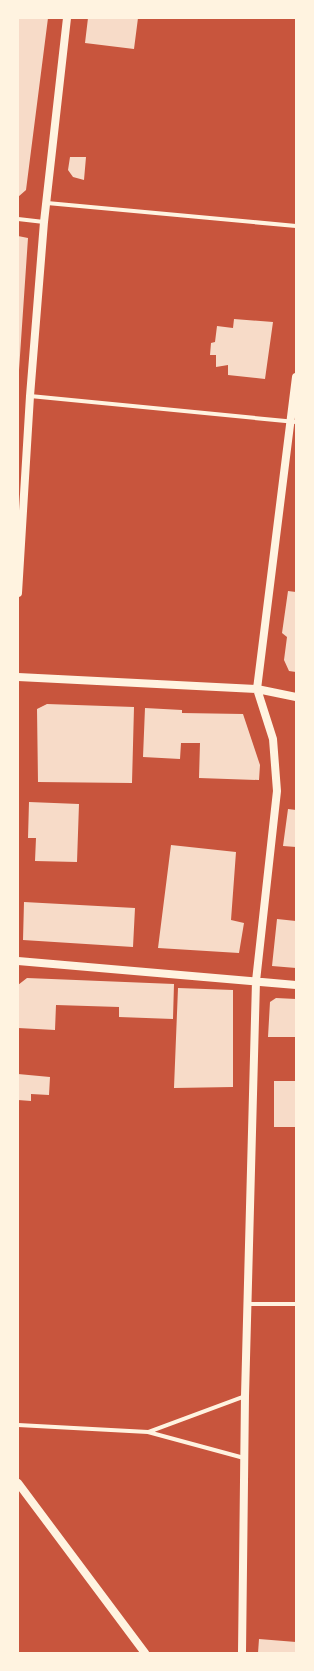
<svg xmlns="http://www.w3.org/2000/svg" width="314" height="1671" viewBox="0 0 314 1671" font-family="Inter,sans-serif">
  <rect width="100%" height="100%" fill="#c8553d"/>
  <path fill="#f7dbc8" d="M18,18H48L26,190L18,197Z
    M88,18H138L134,49L85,43Z
    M70,157H86L84,180L73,177L68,170Z
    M18,236L28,238L19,370H18Z
    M234,319L273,322L265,379L228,375V365L216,367V355H210L211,343L215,342L217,326L233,328Z
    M288,591L296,592V672L289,671L284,660L287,637L282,633Z
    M47,704L134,707L132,783L38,782L37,709Z
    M145,708L182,710V713L243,714L260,765L259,780L199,778L200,743H181L180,759L143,757Z
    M29,802L79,804L77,862L35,861L36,838H28Z
    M288,809L296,810V847L283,846Z
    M171,845L236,852L231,920L244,923L239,953L158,948Z
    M24,902L135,908L133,947L23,940Z
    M277,919L296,921V968L272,966Z
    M27,978L174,984L173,1019L119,1017V1007L56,1005L55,1030L18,1028V985Z
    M178,988L233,990V1087L174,1088Z
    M276,998L296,999V1037H268L270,1002Z
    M18,1074L50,1077L49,1095L31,1094V1101L18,1100Z
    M274,1081H296V1127H274Z
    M259,1639L296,1642V1653H258Z"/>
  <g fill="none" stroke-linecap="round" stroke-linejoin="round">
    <path stroke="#fff3e0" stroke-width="4" d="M47,203L296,226
      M18,219L44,222
      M30,396L296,422
      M248,1304H296
      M18,1425L148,1432L244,1458
      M148,1432L245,1396"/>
    <path stroke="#fff3e0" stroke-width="8" d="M18,593L30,396L44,222L67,18
      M18,677L257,689L296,697
      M18,961L296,985
      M18,1483L145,1653
      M242,1653L245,1396L256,981L277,791L273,739L257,689L296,377"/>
  </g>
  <rect width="314" height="1671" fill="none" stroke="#fff3e0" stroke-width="38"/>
</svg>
